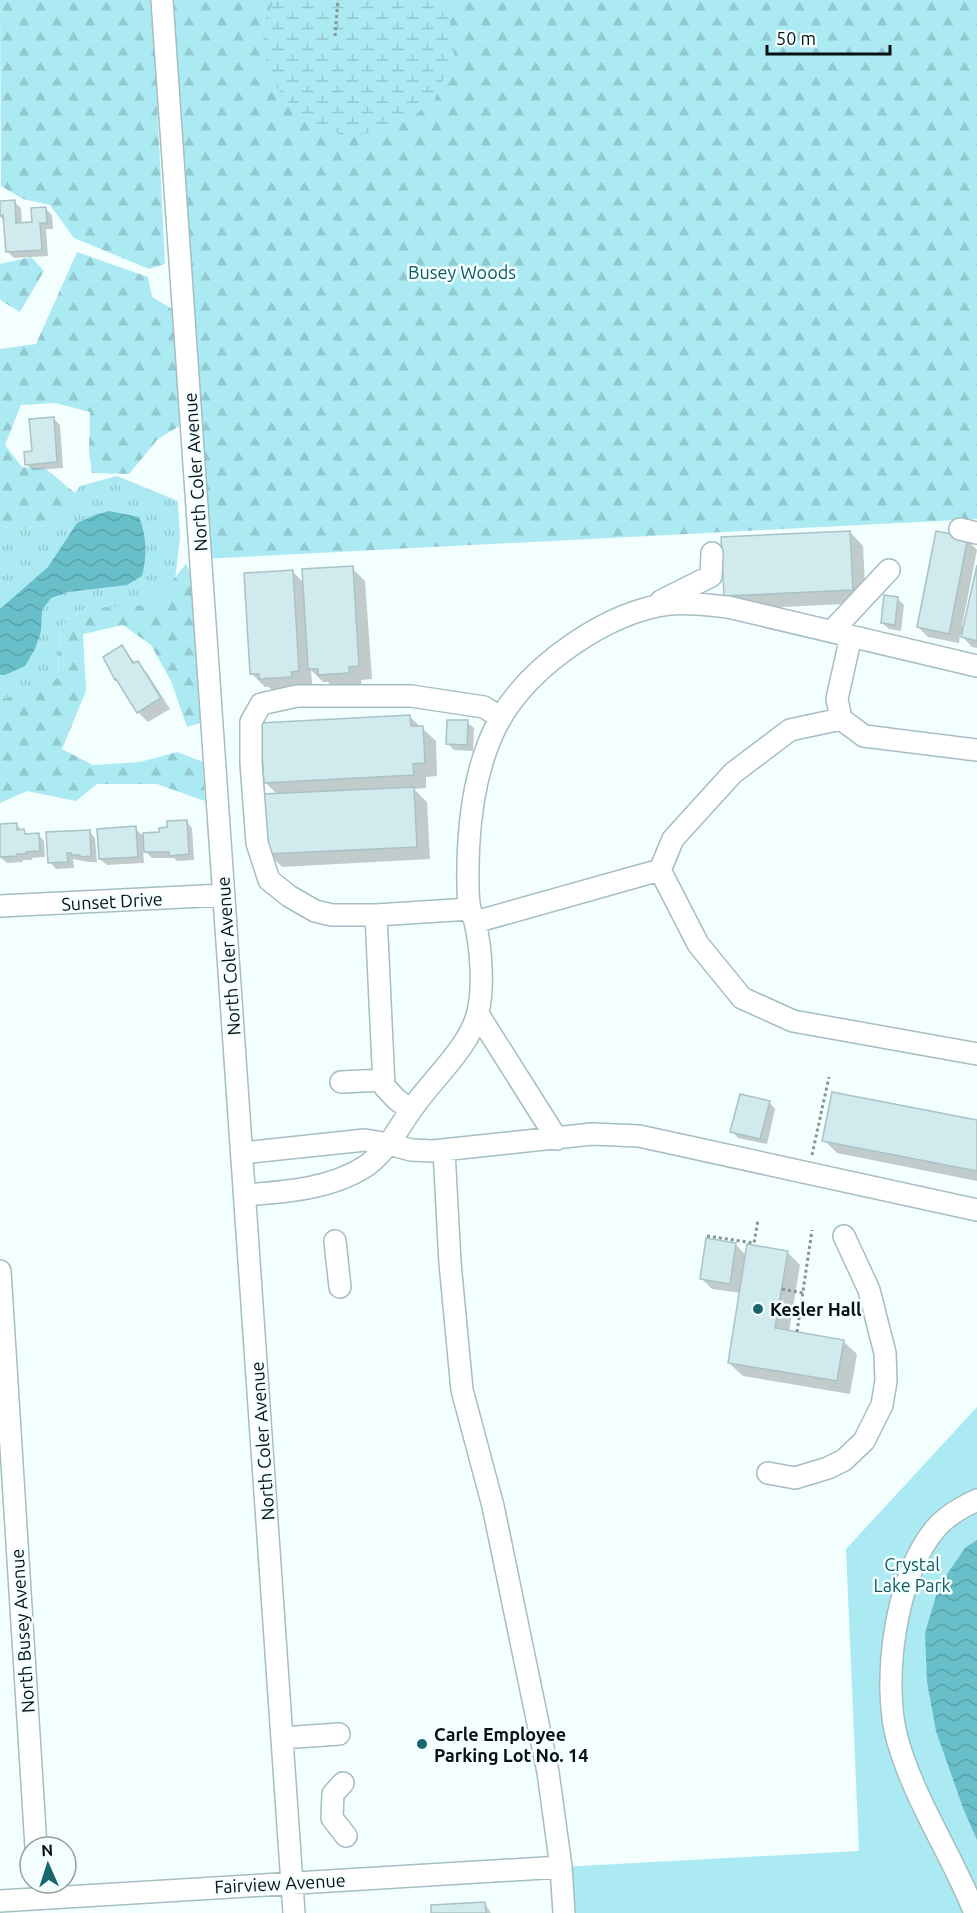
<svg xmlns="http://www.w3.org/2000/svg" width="977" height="1913" viewBox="0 0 977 1913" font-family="Ubuntu,sans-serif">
  <defs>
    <pattern id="grass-tufts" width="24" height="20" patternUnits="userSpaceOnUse" patternTransform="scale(1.5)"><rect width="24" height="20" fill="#abeaf2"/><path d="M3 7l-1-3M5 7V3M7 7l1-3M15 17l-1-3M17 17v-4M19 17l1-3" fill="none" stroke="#92c8cf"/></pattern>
    <pattern id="forest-firs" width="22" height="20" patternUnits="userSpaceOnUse" patternTransform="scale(1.5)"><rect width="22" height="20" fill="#abeaf2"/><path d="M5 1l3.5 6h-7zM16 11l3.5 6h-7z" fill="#92c8cf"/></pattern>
    <pattern id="wetland-marsh" width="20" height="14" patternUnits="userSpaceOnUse" patternTransform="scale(1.5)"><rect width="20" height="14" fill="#abeaf2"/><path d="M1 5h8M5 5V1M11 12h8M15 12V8" fill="none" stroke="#92c8cf"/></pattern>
    <pattern id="water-waves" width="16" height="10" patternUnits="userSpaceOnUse" patternTransform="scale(1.5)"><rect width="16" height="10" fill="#68bec9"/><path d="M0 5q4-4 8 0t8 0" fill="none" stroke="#59a2ac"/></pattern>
  </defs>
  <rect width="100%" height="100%" fill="#f3feff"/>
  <path fill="url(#grass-tufts)" d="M117,476L178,501L180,538L175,580L153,606L86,608L60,627L58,678L6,698L0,696V525L14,530L52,524L80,486Z"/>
  <path fill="url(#forest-firs)" d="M0,0H152L165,264L149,269L74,238L50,205L23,199L1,186Z
    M162,0H977V519L201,559Z
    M77,252L148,277L152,297L179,313L183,424L158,439L129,474L92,473L89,451L90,412L55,403L21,405L5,445L22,467L46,469L75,493L52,524L14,530L0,525V349L36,344Z
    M31,257L44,271L20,312L0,300V264Z
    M186,564L195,581L204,722L187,727L171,681L151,645L123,625L83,634L86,691L62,749L93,765L140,762L177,752L203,762L205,801L157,784H97L76,801L27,791L0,803V696L6,698L58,678L60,627L86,608L153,605Z"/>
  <path fill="url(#wetland-marsh)" d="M274,0H444L448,6L454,55L434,101L393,130L344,136L298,116L268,76L262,27Z"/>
  <path fill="#abeaf2" d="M977,1407V1913H565L561,1867L859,1851L846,1549Z"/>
  <path fill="url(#water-waves)" d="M109,511L139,517C147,537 147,555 142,576L127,585L68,592L51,598L42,610L41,631L35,649L25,666L5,675H0V609L48,567L77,523L95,515Z
    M977,1540V1840L963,1808L936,1731L927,1682L925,1633L939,1586L965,1548Z"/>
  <path fill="#0003" d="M0,202H14L21,208L22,224H34L46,209L52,215L53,229H46L48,256L14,258L7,251L5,222L0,216Z
    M54,419L60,425L63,468L33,470L26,464Z
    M850,532L863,546L866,603L739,609L725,596Z
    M967,539L977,550L962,626L965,627L977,572V648L972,647L960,634L959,643L928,637L918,627Z
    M352,568L365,581L372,679L361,680L362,686L333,687L328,682H323L311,670L312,684L304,685V690L274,692L269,687H265L252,674L293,572L304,583Z
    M897,598L904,605L901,631L889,629L882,623Z
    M122,647L136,664L137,663L147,673L170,709L148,722L138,712L116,679L105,658Z
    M410,717L436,741L437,776L426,777V788L414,789L427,802L430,859L282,867L269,854L278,795L265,782Z
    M467,722L474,728L473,751L454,750L448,744Z
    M186,821L192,828L194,860L177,861L174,858H152L143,849L144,863L107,865L100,859L135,828L142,835L161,833Z
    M16,825L28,835L38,834L44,841L45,857L32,858V860H23V862L7,863L0,857V826Z
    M89,831L95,838L97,862H88L73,859L74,868L56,869L50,862Z
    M769,1102L775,1109L767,1144L738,1138L732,1131Z
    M977,1122V1181L837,1153L824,1140Z
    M735,1244L747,1256L787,1252L800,1265L789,1332L843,1341L857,1354L850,1394L743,1376L729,1363L741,1293L712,1289L702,1279Z
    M485,1904L491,1913H433Z"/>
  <path fill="#d0eaee" stroke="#a8c2c6" stroke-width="1.5" d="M15,200L16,223L32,222L31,208L46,207L47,223H40L42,250L6,252L3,215L0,216V201Z
    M54,417L57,462L25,465L24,452L32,451L29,419Z
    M850,531L853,590L724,596L721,537Z
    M936,531L968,537L949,634L917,627Z
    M977,565V641L961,637Z
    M353,566L359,666L349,667V673L318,675V669H308L302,569Z
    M293,570L299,671L291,672L292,677L259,679V674H250L244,573Z
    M884,595L898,597L895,625L881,623Z
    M122,645L133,663L138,661L161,698L137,713L116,679L115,680L103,657Z
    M410,715L411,726H423L425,763L413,764L414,775L264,783L260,723Z
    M447,720H468L467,745L446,744Z
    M414,787L417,847L267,854L264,794Z
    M187,820L189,854L169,856V852H144L143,833L159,832V828L167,827V821Z
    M17,823V830L24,829L25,834L39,833L40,851L26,852V854H17V856L0,857V824Z
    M136,826L138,857L99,859L97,829Z
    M90,830L91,856L80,857V855H71V853H67L68,862L48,863L46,832Z
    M832,1092L977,1120V1171L822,1141Z
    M740,1094L770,1101L760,1139L730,1132Z
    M706,1238L736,1243L730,1284L700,1279Z
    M747,1244L788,1251L775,1328L844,1340L837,1381L728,1363Z
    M485,1902L486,1913H431V1905Z"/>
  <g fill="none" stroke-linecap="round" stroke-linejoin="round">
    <g stroke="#a4bec1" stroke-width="24">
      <path id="minor" d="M162,0L294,1913
        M960,529L977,533
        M661,601L711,576L712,553
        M832,631L889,570
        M851,636L837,699L841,719L864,736L977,750
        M977,666L728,607C708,605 689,602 669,604C607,612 531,665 500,719C476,762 469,814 468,864C468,878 467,896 470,909C471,914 474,917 475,922C481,947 484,987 478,1012C471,1044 436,1076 417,1102C407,1115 398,1130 389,1144L411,1150L433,1151L592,1134L639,1136L977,1210
        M841,719L790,730L733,773L673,839L660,870L698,944L742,998L793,1021L977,1054
        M0,906L224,895
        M376,915H332L315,911L289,896L269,880L257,843L251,763V722L261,704L297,696H411L484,707L501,718
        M475,922L660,870
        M478,1014L557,1139
        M341,1082L384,1080
        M411,1110L396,1099L384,1086L376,915L470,909
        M444,1150L450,1263L462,1390L493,1506L548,1772L561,1867L564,1913
        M242,1153L365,1140L389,1144
        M245,1195C285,1192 331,1189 366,1166C374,1161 382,1151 389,1144
        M335,1241L340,1287
        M0,1271L36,1847
        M768,1473L795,1478L828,1468L844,1460L864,1441L882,1405L886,1381L885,1353L869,1290L844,1236
        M282,1738L339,1734
        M343,1783L333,1794L332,1818L346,1836
        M0,1901L561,1867
        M975,1913C952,1855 916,1803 898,1742C881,1684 895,1575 936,1528C946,1516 962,1507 977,1500"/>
    </g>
    <path stroke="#899394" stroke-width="3" stroke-dasharray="3 3" stroke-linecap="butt" d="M335,36L338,0
      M812,1155L829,1077
      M707,1236L754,1243L758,1220
      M782,1289L803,1293
      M797,1332L812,1230"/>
    <use href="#minor" stroke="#fff" stroke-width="21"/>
  </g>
  <g fill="#1a666f" stroke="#f3feff" stroke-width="2">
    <circle cx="758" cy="1309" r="6"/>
    <circle cx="422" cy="1744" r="6"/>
  </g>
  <g text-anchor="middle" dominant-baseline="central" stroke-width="5" stroke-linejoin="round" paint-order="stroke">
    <g font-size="18" fill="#0f5a62" stroke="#f3feff">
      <text x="462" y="272">Busey Woods</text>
      <text x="912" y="1564">Crystal<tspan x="912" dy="21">Lake Park</tspan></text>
    </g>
    <g font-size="18" fill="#081113" stroke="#f3feff">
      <text transform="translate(195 472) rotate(-94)">North Coler Avenue</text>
      <text transform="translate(112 901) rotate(-3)">Sunset Drive</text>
      <text transform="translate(228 956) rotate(-94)">North Coler Avenue</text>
      <text transform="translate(262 1441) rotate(-94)">North Coler Avenue</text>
      <text transform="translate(22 1631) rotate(-94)">North Busey Avenue</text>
      <text transform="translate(280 1883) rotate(-3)">Fairview Avenue</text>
    </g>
    <g font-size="18" font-weight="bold" fill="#081113" stroke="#f3feff" text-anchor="start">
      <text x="770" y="1309">Kesler Hall</text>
      <text x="434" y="1734">Carle Employee<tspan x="434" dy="21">Parking Lot No. 14</tspan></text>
    </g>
  </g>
  <g transform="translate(48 1865) rotate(357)"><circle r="28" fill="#f3feff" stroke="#959fa1" stroke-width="1.5"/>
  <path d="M0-4.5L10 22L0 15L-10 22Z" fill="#1a666f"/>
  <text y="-9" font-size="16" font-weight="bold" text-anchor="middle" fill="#081113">N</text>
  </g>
  <path d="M767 45v9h123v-9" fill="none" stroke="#081113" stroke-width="3"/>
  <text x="776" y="45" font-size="18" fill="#081113" stroke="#f3feff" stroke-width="4.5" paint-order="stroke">50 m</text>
</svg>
